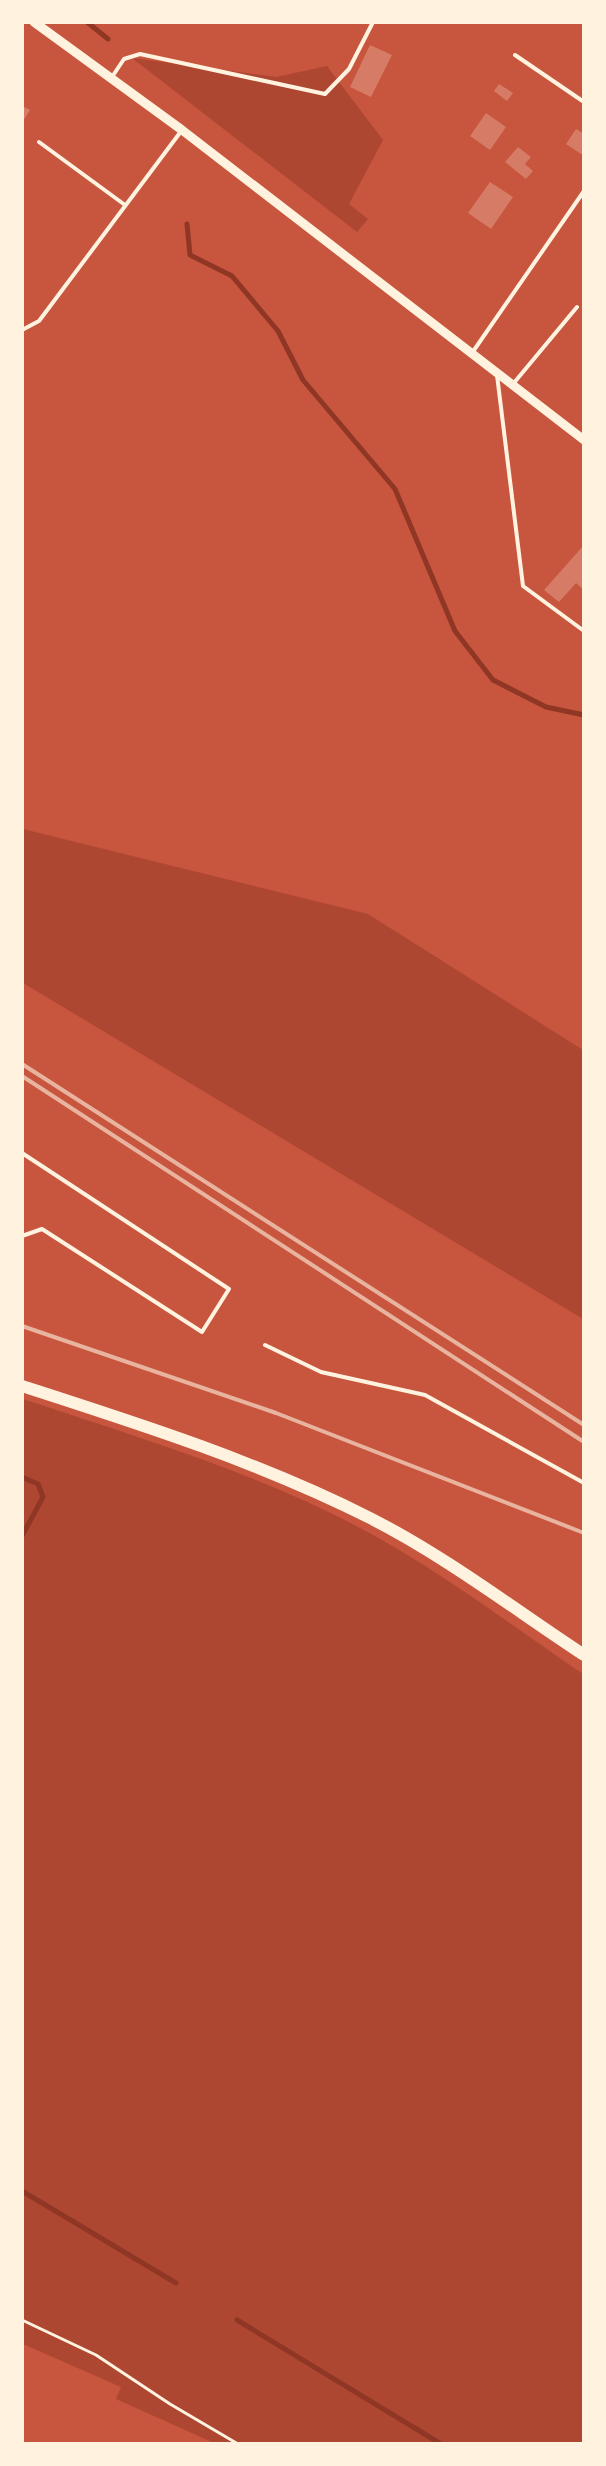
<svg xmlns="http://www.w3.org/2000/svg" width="606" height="2466" viewBox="0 0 606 2466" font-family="Rubik,sans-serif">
  <rect width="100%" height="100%" fill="#c8553d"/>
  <path fill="#ae4732" d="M132,58L276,77L327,66L383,140L349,204L368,219L357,232Z
    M23,829L368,914L583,1050V1319L23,983Z
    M23,1399C137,1437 255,1472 362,1529C439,1570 511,1625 583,1674V2443H214L116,2399L121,2387L23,2344Z"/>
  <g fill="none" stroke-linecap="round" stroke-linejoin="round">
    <path stroke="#8f3625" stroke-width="5" d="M87,22L108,39
      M187,224L190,255L232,276L278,331L303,380L395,489L455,631L493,680L546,707L584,715
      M22,1477L38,1484L43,1497L22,1536
      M22,2191L176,2283
      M237,2320L441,2444"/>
  </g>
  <path fill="#d67c66" d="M370,45L392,55L371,97L350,87Z
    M499,84L513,93L507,101L494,91Z
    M22,106L30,110L22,123Z
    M486,113L506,127L490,150L470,136Z
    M576,129L584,134V156L566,144Z
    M518,147L531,157L525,164L533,171L526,179L505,162Z
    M490,182L513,197L491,229L468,213Z
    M584,545V590L576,583L559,602L544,590Z"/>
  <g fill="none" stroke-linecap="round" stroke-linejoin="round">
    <path stroke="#fff3e0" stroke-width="3" d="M22,2320L96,2355L170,2404L238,2444"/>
    <path stroke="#fff3e0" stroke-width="4" d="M515,55L584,102
      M112,77L124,59L140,54L325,94L349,69L373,22
      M39,142L125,205
      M22,330L39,321L182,130
      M472,353L584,191
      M497,375L523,586L584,631
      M513,384L577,307
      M22,1153L229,1289L202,1332L42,1229L22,1236
      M265,1345L321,1372L425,1395L584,1483"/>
    <path stroke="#fff3e0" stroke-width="9" d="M34,22L182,130L584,440"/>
    <path stroke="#fff3e0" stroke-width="12" d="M22,1386C140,1424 259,1462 370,1518C445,1556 514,1609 584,1655"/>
    <path stroke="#e9b49f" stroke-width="4" d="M22,1064L584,1425
      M22,1076L584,1442
      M22,1326L276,1413L584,1533"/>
  </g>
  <rect width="606" height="2466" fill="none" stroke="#fff3e0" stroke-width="48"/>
</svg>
